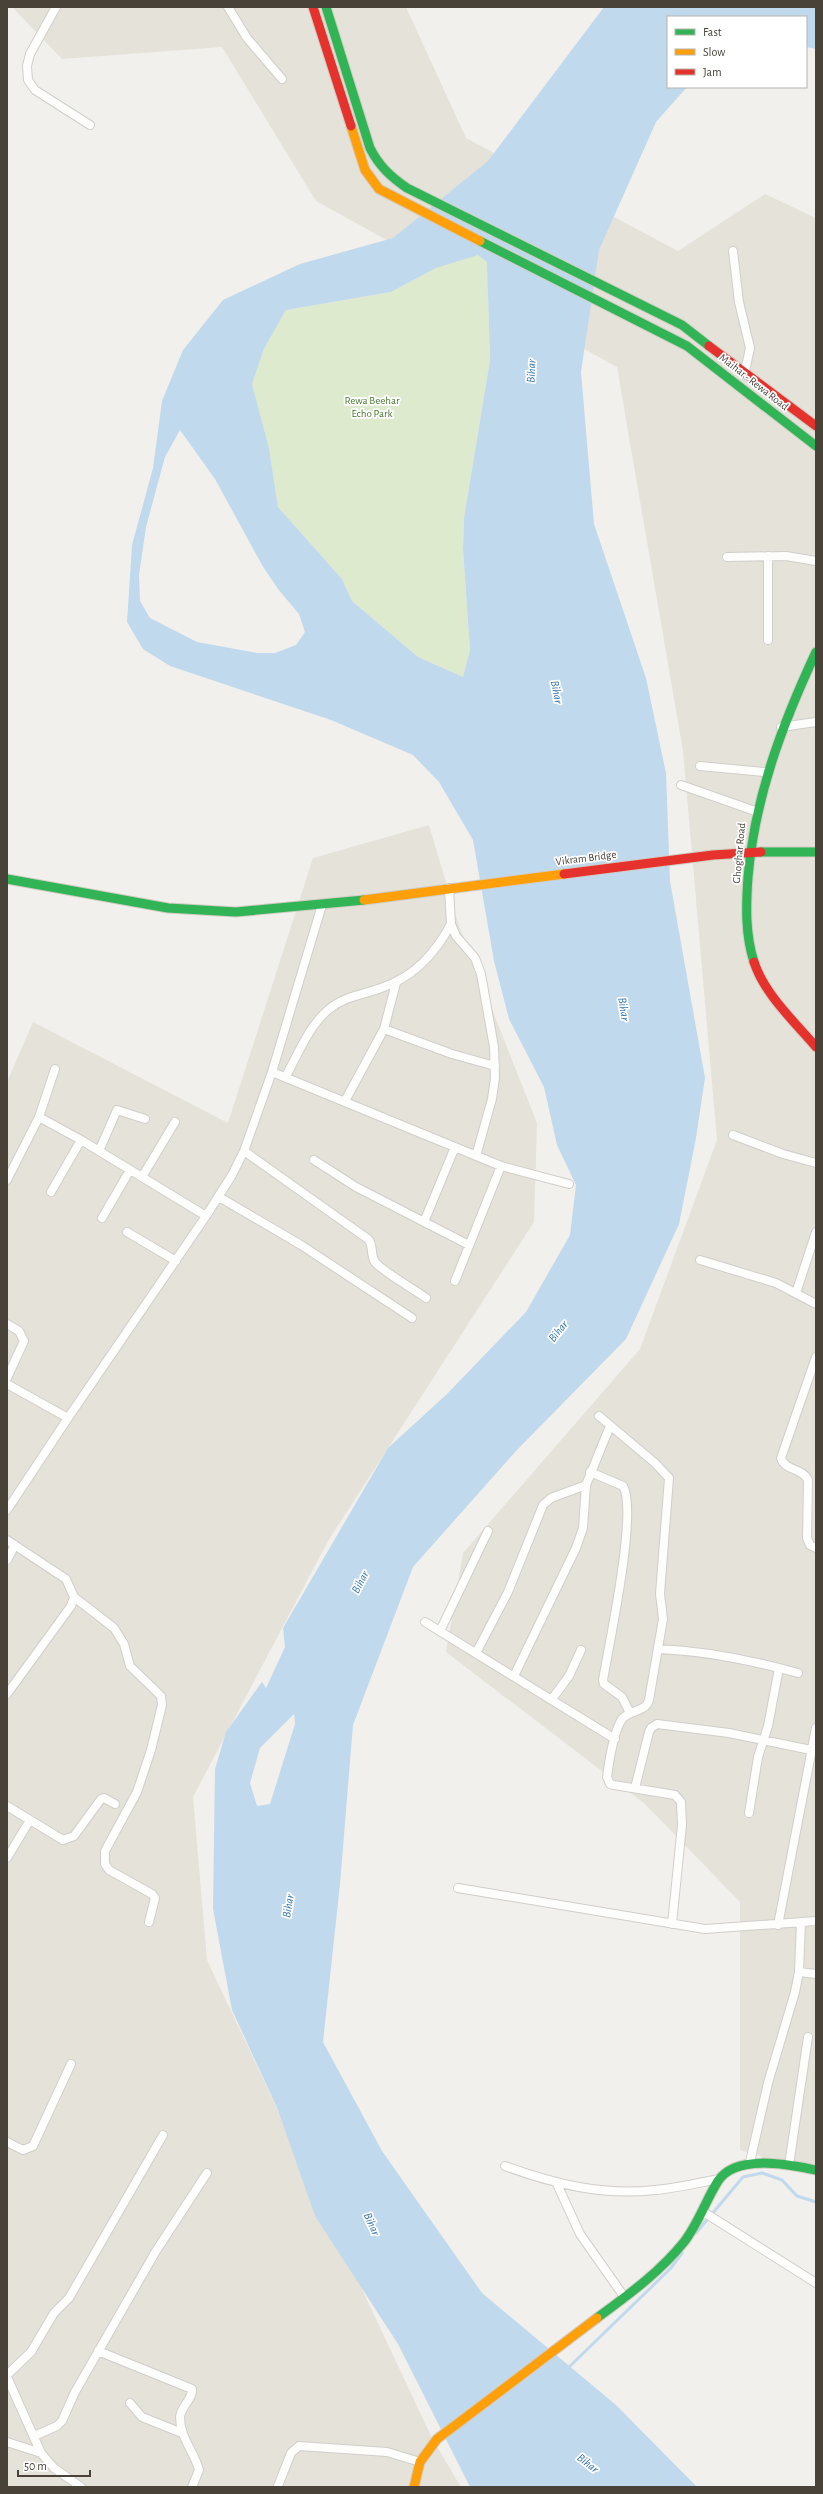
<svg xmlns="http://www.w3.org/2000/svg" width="823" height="2494" viewBox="0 0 823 2494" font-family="'Alegreya Sans',sans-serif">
  <rect width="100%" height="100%" fill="#f2f0ec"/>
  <path fill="#e5e2da" d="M12,7H406L466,138L678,251L765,194L816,218V2173L740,2150V1902L645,1804L446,1652L463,1553L640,1349L717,1140L683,751L617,367L316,201L222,47L62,59Z
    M429,825L459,926L537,1123L534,1222L328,1541L193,1797L207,1960L432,2438L461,2487H7V1082L33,1022L228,1123L313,858Z"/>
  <path fill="#deeace" d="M478,255L487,262L490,360L464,518L463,549L470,650L463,677L418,657L352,601L342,579L278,507L269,448L252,384L264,349L286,310L391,292L436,268Z"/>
  <path fill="#c0d9ed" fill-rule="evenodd" d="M604,7H816V49L806,47V17H668V87H687L656,122L599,250L581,372L594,524L646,678L666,773L670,881L705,1078L696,1138L679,1224L626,1339L516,1451L413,1567L353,1725L340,1884L323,2042L382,2151L482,2293L616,2405L697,2487H470L398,2344L315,2216L278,2110L232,2010L213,1909L215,1769L226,1732L262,1682L266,1688L285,1647L283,1628L388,1448L447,1394L526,1312L570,1235L576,1185L557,1145L544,1087L509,1019L494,961L473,840L439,782L413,755L331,720L170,666L143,649L127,622L132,545L153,468L162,401L183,350L223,300L300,264L393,238L488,161ZM478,255L487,262L490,360L464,518L463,549L470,650L463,677L418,657L352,601L342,579L278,507L269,448L252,384L264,349L286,310L391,292L436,268ZM180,430L215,479L262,565L278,589L299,614L305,632L296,645L275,653H257L197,642L150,618L140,601L139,575L146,527L165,457ZM294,1714L295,1724L270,1804L257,1806L250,1783L260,1748Z"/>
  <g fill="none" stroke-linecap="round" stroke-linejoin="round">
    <path stroke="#c0d9ed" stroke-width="3" d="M696,2233L743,2177L762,2173L782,2180L797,2196L816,2202
      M567,2369L671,2268L682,2253"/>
    <g stroke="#d0ceca" stroke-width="10">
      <path id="street" d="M56,7L30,54L27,66L28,80L35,90L90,125
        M228,7L247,38L282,79
        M733,251L739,302L750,348L745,371
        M727,557L786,556L816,561
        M768,640V556
        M781,727L816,722
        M700,766L765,772
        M681,785L755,811
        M449,888L451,924L456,936L475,958L481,974L494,1047L495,1078L492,1099L476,1156
        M384,1029L452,1054L495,1066
        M272,1072L501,1166L569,1184
        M286,1076C298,1054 309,1026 328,1010C344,996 363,995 381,988C414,977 435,954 451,924
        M345,1101L384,1029L396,983
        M39,1117L81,1140L206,1216
        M733,1135L783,1154L816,1163
        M99,1151L117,1110L145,1119
        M244,1151L368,1239C374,1245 370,1255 375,1262C383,1272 414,1289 426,1298
        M314,1160L356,1187L469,1245
        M142,1177L175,1122
        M7,1180L39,1117L55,1069
        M51,1192L81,1140
        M219,1197L301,1245L412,1318
        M102,1218L130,1170
        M424,1222L455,1147
        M127,1232L176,1261
        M700,1260L776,1283L816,1304
        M455,1281L501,1166
        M796,1293L816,1232
        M7,1324L19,1331L24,1341L7,1378
        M816,1357L781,1458C785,1471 803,1468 808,1480L807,1538L810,1545L816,1548
        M7,1384L68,1418
        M599,1416L655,1463L669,1478L660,1594L663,1619L649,1700C646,1712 629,1710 622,1719C614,1731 609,1762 607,1777L610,1784L614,1785L675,1795L681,1802L682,1825L672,1924
        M590,1472L623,1486C638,1511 609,1644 603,1680L604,1684L622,1697L630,1713
        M7,1510L68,1418L206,1216L232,1175L244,1151L272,1072L322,905
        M7,1540L66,1579L74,1597L71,1606L7,1694
        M7,1560L15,1545
        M74,1597L114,1628L124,1644L130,1666L161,1696L162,1705L151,1750L137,1792L105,1851V1864L109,1870L152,1894L155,1898L149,1922
        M425,1622L615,1739
        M440,1631L488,1531
        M658,1649C706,1651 751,1660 798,1673
        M476,1653L508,1592L543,1505L551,1498L586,1485
        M514,1676L576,1548L583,1528L586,1485L610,1426
        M552,1699L569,1676L581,1650
        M635,1788L649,1732L651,1728L657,1724L729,1733L816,1751
        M7,1806L63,1840L74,1836L101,1799L104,1798L115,1804
        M749,1813L758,1757L768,1726L779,1668
        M7,1858L30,1820
        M458,1888L705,1929L816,1921
        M778,1925L816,1728
        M799,1972L816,1974
        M7,2142L23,2150L33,2146L71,2064
        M750,2162L768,2083L795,1992L799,1972L801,1922
        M789,2165L808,2037
        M505,2166C554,2184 603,2196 655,2190C677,2188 698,2183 719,2179
        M557,2184L580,2234L625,2298
        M702,2211L816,2283
        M98,2351L192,2389C193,2399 181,2406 180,2417C180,2438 194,2451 199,2470L192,2487
        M7,2375L31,2352L54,2313L69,2298L163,2135
        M7,2377L41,2453L54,2468L81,2487
        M130,2403L142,2417L182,2433
        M34,2436L57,2426L62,2421L75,2392L156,2251L207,2173
        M7,2442L41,2453
        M278,2486L291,2453L299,2446L387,2452L420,2462"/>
    </g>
    <g stroke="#d0cdc3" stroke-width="11">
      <path id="fast" d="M326,7L370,148C379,166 391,177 407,188L682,325L709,346
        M480,241L687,346L816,446
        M761,852H816
        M7,879L168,908L236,912L364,900
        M754,962C745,934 746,905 748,877C755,796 782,725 816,652
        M597,2318C628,2295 659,2273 684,2242C698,2224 706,2200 718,2181C736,2153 790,2165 816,2170"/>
    </g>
    <g stroke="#d0cdc3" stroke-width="11">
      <path id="slow" d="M351,126L365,170L379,189L480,241
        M364,900L564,874
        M414,2487L420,2462L437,2439L597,2318"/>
    </g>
    <g stroke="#d0cdc3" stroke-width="11">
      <path id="jam" d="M313,7L351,126
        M709,346L816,426
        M564,874L713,855L761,852
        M754,962C765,995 794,1021 816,1047"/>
    </g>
    <use href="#street" stroke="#fdfdfc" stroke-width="8"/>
    <use href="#fast" stroke="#30b455" stroke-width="9"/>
    <use href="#slow" stroke="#ff9f0a" stroke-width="9"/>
    <use href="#jam" stroke="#e5322d" stroke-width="9"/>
  </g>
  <g text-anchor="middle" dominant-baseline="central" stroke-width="3.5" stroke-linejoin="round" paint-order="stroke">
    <g font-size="11" fill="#484238" stroke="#fff">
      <text transform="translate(754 382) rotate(38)">Maihar - Rewa Road</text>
      <text transform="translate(739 853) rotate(-85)">Ghoghar Road</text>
      <text transform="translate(586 858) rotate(-7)">Vikram Bridge</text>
    </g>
    <g font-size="11" fill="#47772e" stroke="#fff">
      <text x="372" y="400">Rewa Beehar<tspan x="372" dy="13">Echo Park</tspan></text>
    </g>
    <g font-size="12" font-style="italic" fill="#3777ae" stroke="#fff">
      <text transform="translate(531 371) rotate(-88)">Bihar</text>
      <text transform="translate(557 692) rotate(79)">Bihar</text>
      <text transform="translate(624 1009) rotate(81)">Bihar</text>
      <text transform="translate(558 1331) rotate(-51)">Bihar</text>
      <text transform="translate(360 1582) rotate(-62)">Bihar</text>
      <text transform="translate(288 1906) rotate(-81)">Bihar</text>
      <text transform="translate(372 2224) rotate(66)">Bihar</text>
      <text transform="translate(588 2463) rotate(38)">Bihar</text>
    </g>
  </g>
  <rect width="823" height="2494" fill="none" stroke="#484238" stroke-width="16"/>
  <rect x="667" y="16" width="140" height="72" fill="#ffffff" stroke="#b6b3af"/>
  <rect x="675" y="29" width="20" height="6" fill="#30b455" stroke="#b6b3af"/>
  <text x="703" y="36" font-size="12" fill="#484238">Fast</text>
  <rect x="675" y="49" width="20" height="6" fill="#ff9f0a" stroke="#b6b3af"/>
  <text x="703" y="56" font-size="12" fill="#484238">Slow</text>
  <rect x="675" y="69" width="20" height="6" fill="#e5322d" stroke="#b6b3af"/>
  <text x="703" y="76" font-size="12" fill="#484238">Jam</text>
  <path d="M18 2470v6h72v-6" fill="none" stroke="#484238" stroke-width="2"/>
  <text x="24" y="2470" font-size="12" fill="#484238" stroke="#ffffff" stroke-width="3" paint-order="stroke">50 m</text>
</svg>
